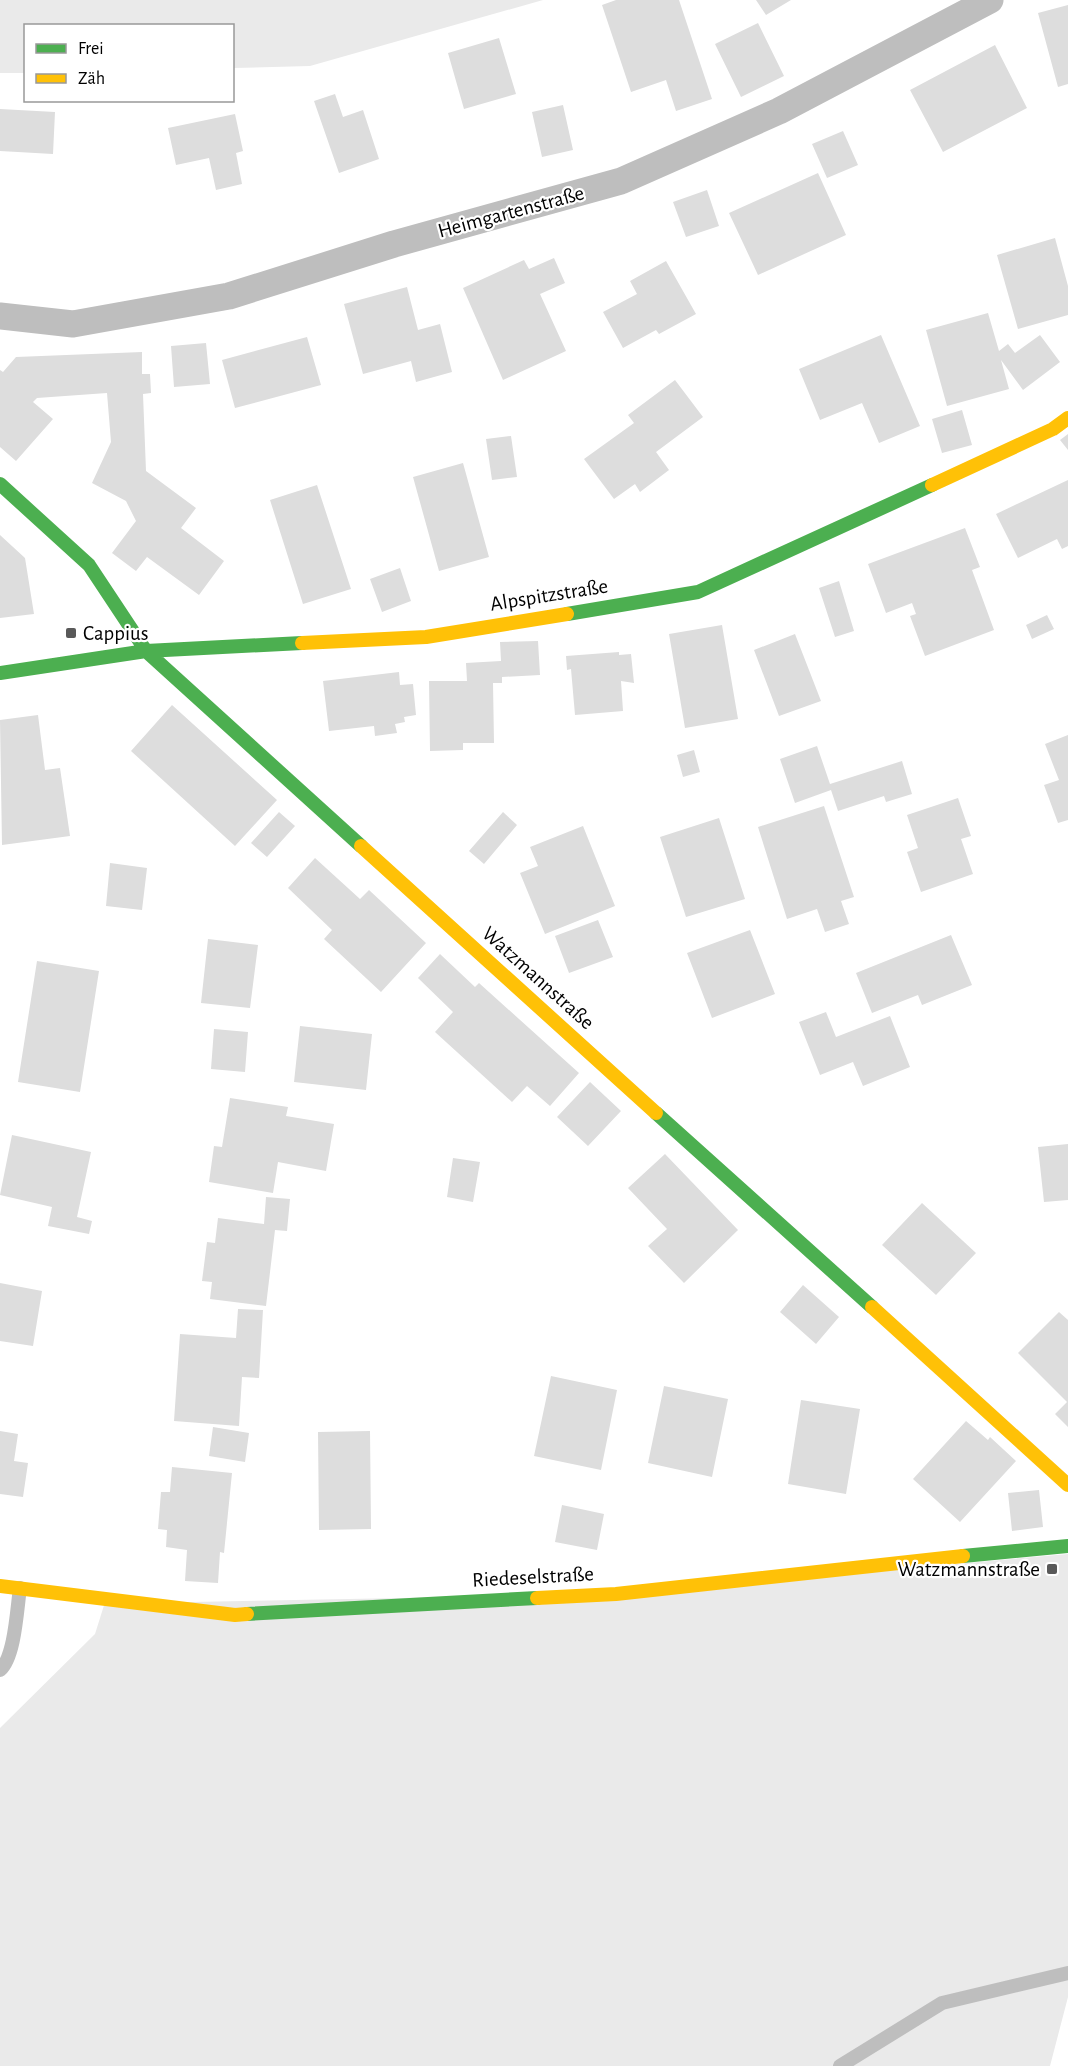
<svg xmlns="http://www.w3.org/2000/svg" width="1068" height="2066" viewBox="0 0 1068 2066" font-family="'Alegreya Sans',sans-serif">
  <rect width="100%" height="100%" fill="#fff"/>
  <path fill="#eaeaea" d="M0,0H543L310,66L233,68L232,26H26L25,73H0Z
    M1068,1554V1997L1050,2066H0V1728L95,1634L106,1599L141,1603L616,1594Z"/>
  <path fill="#ddd" d="M616,0H679L712,99L676,111L666,80L631,92L602,5Z
    M756,0H791L766,15Z
    M1068,5V84L1058,87L1038,13Z
    M758,23L784,76L741,97L715,44Z
    M499,38L516,94L464,109L448,53Z
    M995,45L1027,108L943,152L910,90Z
    M335,94L343,117L363,110L379,159L339,173L314,101Z
    M563,105L573,150L542,157L532,112Z
    M0,109L55,112L53,154L0,151Z
    M235,114L243,151L236,153L242,184L216,190L209,158L176,165L168,128Z
    M843,131L858,165L827,178L812,144Z
    M818,173L846,235L758,275L729,213Z
    M707,190L719,226L686,237L673,202Z
    M1055,238L1068,286V315L1018,329L997,255Z
    M554,258L565,283L540,294L566,351L503,380L463,288L524,260L529,269Z
    M666,261L696,314L659,334L656,330L623,348L603,312L637,294L630,281Z
    M407,287L418,330L440,324L452,372L416,382L411,361L363,374L344,304Z
    M988,313L999,351L1008,344L1015,353L1040,335L1060,362L1023,390L1001,360L1009,389L947,406L926,330Z
    M881,335L920,426L879,443L862,403L820,420L799,369Z
    M307,337L321,385L235,408L222,360Z
    M206,343L210,384L174,387L171,346Z
    M142,352V374H150L151,393L143,394L146,471L196,508L181,528L224,561L199,595L147,557L136,571L112,553L136,521L126,501L92,483L111,442L107,393L37,398L33,402L53,419L16,461L0,447V370L3,372L16,357Z
    M675,380L703,417L656,452L669,470L640,492L635,484L614,499L584,459L634,423L628,415Z
    M962,410L972,445L942,453L932,419Z
    M1068,434V450L1060,440Z
    M511,436L517,477L492,480L486,439Z
    M463,463L489,557L439,571L413,477Z
    M1068,480V546L1062,549L1057,539L1018,558L996,514Z
    M317,485L351,589L303,604L270,500Z
    M965,528L980,567L972,570L994,630L925,656L910,616L916,614L912,603L886,613L868,564Z
    M0,535L25,558L34,614L0,618Z
    M400,568L411,601L382,612L370,579Z
    M839,581L854,631L835,637L819,588Z
    M1047,615L1054,629L1032,639L1026,625Z
    M722,625L738,719L685,728L669,634Z
    M795,634L821,701L779,716L754,650Z
    M538,641L540,675L502,677V683H493L494,743H463V750L430,751L429,681H467L466,663L501,661L500,642Z
    M619,652V655L631,654L634,683L621,681L623,711L575,715L571,669L567,670L566,656Z
    M399,672L400,685L413,684L416,715L404,717L405,722L395,724L397,733L375,736L374,726L329,731L323,681Z
    M172,705L277,800L235,846L131,751Z
    M38,715L45,770L60,768L70,836L2,845L0,720Z
    M1068,735V820L1058,823L1044,785L1059,780L1045,744Z
    M817,746L830,784L902,761L912,794L886,802L884,796L838,811L831,790L795,803L780,759Z
    M694,750L700,772L683,777L677,755Z
    M958,798L971,836L961,839L973,874L921,892L907,852L918,848L907,815Z
    M824,806L854,897L841,901L849,924L825,932L817,909L787,919L758,827Z
    M279,812L295,826L267,857L251,843Z
    M503,812L517,825L484,864L469,851Z
    M719,818L745,899L686,917L660,837Z
    M583,826L615,906L545,934L520,873L538,866L530,847Z
    M315,858L360,899L369,890L426,943L381,992L324,939L332,930L288,888Z
    M110,863L147,868L142,910L106,906Z
    M598,920L613,957L569,973L555,936Z
    M750,930L775,994L712,1018L687,953Z
    M951,935L972,985L922,1005L918,995L872,1013L856,973Z
    M208,939L258,945L250,1008L201,1003Z
    M440,954L475,987L479,983L579,1073L550,1106L527,1086L512,1102L435,1032L453,1012L418,978Z
    M37,961L99,971L80,1092L18,1082Z
    M826,1012L836,1037L890,1016L910,1067L863,1086L853,1062L820,1075L799,1022Z
    M300,1026L372,1034L366,1090L294,1082Z
    M214,1029L248,1032L245,1072L211,1069Z
    M590,1082L621,1111L588,1146L557,1117Z
    M230,1098L288,1107L286,1116L334,1124L326,1171L278,1162L273,1193L209,1182L214,1146L222,1147Z
    M12,1135L91,1152L77,1217L92,1221L89,1234L48,1226L52,1207L0,1195Z
    M1068,1144V1200L1044,1202L1038,1147Z
    M665,1154L738,1230L684,1283L648,1246L667,1229L628,1188Z
    M453,1158L480,1162L473,1202L447,1197Z
    M266,1197L290,1199L287,1231L275,1230L266,1306L210,1299L212,1282L202,1281L207,1242L215,1243L218,1218L264,1224Z
    M922,1203L976,1253L936,1295L882,1245Z
    M0,1283L42,1291L33,1346L0,1341Z
    M803,1285L839,1317L816,1344L780,1312Z
    M238,1309L263,1310L259,1378L242,1377L239,1426L174,1421L180,1334L236,1338Z
    M1059,1312L1068,1320V1427L1055,1414L1067,1402L1018,1353Z
    M551,1376L617,1390L601,1470L534,1456Z
    M664,1386L728,1399L712,1477L648,1463Z
    M801,1400L860,1409L846,1494L788,1484Z
    M966,1421L988,1440L990,1437L1016,1461L960,1522L913,1479Z
    M213,1427L249,1433L245,1462L209,1456Z
    M0,1431L18,1434L14,1461L28,1463L23,1497L0,1494Z
    M370,1431L371,1529L319,1530L318,1432Z
    M172,1467L232,1473L224,1553L220,1552L218,1583L185,1581L187,1550L166,1547L167,1530L158,1529L161,1492H170Z
    M1039,1490L1043,1527L1012,1531L1008,1493Z
    M562,1505L604,1514L597,1550L555,1542Z"/>
  <g fill="none" stroke-linecap="round" stroke-linejoin="round">
    <path stroke="#bebebe" stroke-width="14" d="M0,1670C15,1657 17,1608 20,1588
      M840,2066L942,2003L1068,1973"/>
    <path stroke="#bebebe" stroke-width="27" d="M0,316L73,324L229,296L394,244L621,181L779,111L990,0"/>
    <path stroke="#4caf50" stroke-width="14" d="M0,484L89,565L146,651L361,846
      M567,614L698,592L932,485
      M0,673L146,651L302,643
      M656,1113L872,1307
      M963,1556L1068,1546
      M247,1614L537,1598"/>
    <path stroke="#ffc107" stroke-width="14" d="M932,485L1053,429L1068,418
      M302,643L426,637L567,614
      M361,846L656,1113
      M872,1307L1068,1485
      M0,1586L235,1615L247,1614
      M537,1598L616,1594L963,1556"/>
  </g>
  <g fill="#595959" stroke="#fff" stroke-width="2">
    <rect x="65" y="627" width="12" height="12" rx="3"/>
    <rect x="1046" y="1563" width="12" height="12" rx="3"/>
  </g>
  <g text-anchor="middle" dominant-baseline="central" stroke-width="4.5" stroke-linejoin="round" paint-order="stroke">
    <g font-size="21" fill="#000" stroke="#fff">
      <text transform="translate(511 212) rotate(-15)">Heimgartenstraße</text>
      <text transform="translate(549 595) rotate(-9)">Alpspitzstraße</text>
      <text transform="translate(538 978) rotate(42)">Watzmannstraße</text>
      <text transform="translate(533 1577) rotate(-3)">Riedeselstraße</text>
    </g>
    <g font-size="21" fill="#000" stroke="#fff" text-anchor="start">
      <text x="83" y="633">Cappius</text>
      <text x="1040" y="1569" text-anchor="end">Watzmannstraße</text>
    </g>
  </g>
  <rect x="24" y="24" width="210" height="78" fill="#ffffff" stroke="#999999" stroke-width="1.5"/>
  <rect x="36" y="44" width="30" height="9" fill="#4caf50" stroke="#999999" stroke-width="1.5"/>
  <text x="78" y="54" font-size="18" fill="#000000">Frei</text>
  <rect x="36" y="74" width="30" height="9" fill="#ffc107" stroke="#999999" stroke-width="1.5"/>
  <text x="78" y="84" font-size="18" fill="#000000">Zäh</text>
</svg>
